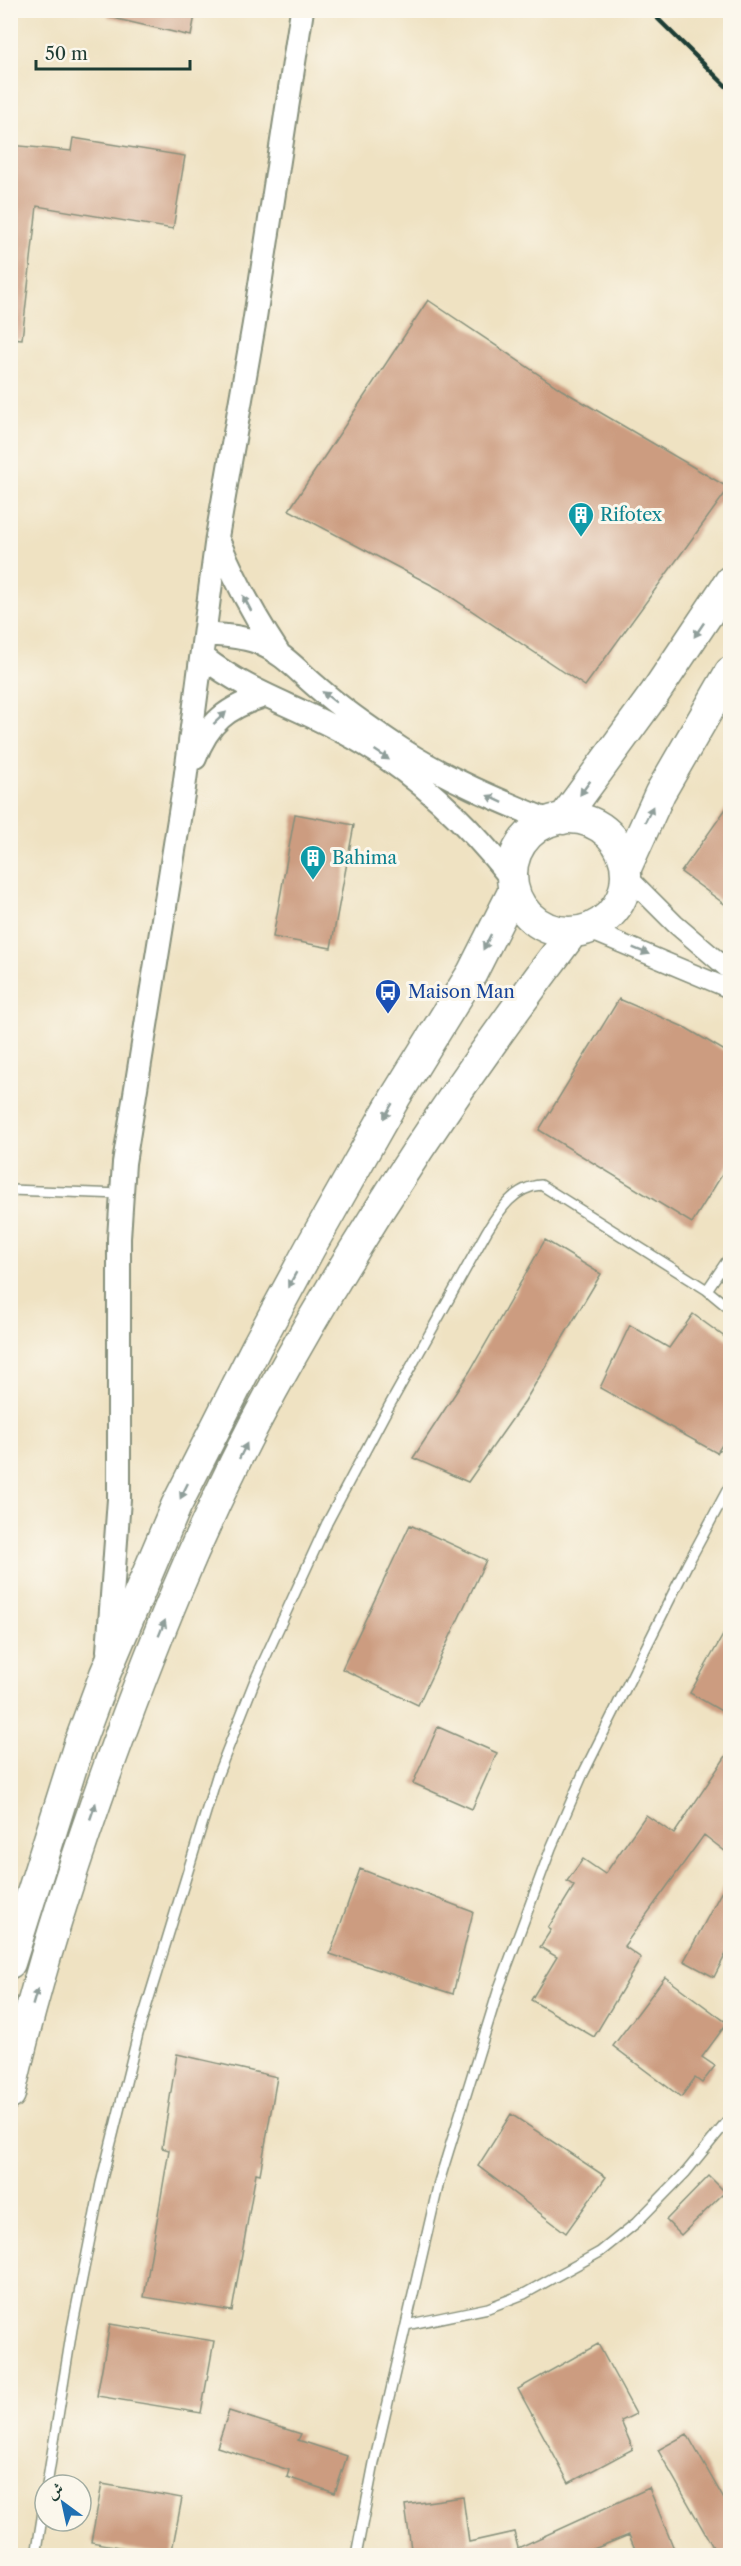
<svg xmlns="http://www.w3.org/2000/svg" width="741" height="2566" viewBox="0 0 741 2566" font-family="'Libre Caslon Text',Amiri,serif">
  <rect width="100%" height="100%" fill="#fbf7ec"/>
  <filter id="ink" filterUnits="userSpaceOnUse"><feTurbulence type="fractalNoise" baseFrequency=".0167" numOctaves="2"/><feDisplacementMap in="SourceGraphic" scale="12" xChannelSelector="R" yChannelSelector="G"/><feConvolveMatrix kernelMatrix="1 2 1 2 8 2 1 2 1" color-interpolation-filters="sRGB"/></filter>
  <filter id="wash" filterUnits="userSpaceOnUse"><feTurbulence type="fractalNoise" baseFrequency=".008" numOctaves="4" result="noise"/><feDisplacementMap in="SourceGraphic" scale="24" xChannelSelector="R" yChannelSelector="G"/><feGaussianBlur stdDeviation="1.35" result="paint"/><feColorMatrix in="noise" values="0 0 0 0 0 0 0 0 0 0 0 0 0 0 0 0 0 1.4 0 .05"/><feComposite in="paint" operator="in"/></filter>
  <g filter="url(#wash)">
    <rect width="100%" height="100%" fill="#efe2c2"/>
    <g id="blocks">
      <path fill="#cc9c80" d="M109,10H196L191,36L108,17Z
        M73,138L185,156L173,229L37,206L22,339L10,338V145L71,151Z
        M428,300L562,390L729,488L585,686L439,589L289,510Z
        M730,803V908L681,872Z
        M295,814L354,825L331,948L273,937Z
        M619,999L686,1028L730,1054V1162L692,1223L539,1130Z
        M545,1240L601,1274L525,1401L468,1482L413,1458L470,1371Z
        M693,1314L730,1341V1432L717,1453L600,1388L630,1325L669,1348Z
        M410,1525L486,1560L418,1705L342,1669Z
        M730,1623V1716L690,1693Z
        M438,1727L497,1753L472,1809L413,1783Z
        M730,1750V1855L704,1835L624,1946L641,1958L594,2037L531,2000L557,1957L540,1947L551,1930L548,1928L574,1886L567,1881L583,1859L605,1874L646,1815L674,1834Z
        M360,1869L473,1912L453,1994L330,1954Z
        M730,1876V1946L714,1977L684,1961Z
        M665,1977L727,2023L702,2057L715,2066L702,2083L695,2078L681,2097L613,2046Z
        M177,2054L277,2077L260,2174L256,2173L232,2311L144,2297L169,2150L162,2148Z
        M511,2114L606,2177L566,2233L478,2166Z
        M709,2176L725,2192L681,2235L666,2220Z
        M110,2324L214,2341L201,2413L97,2396Z
        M598,2344L636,2414L621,2421L633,2449L569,2483L518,2389Z
        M229,2411L301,2434L298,2440L347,2456L335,2493L287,2477L289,2470L217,2447Z
        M687,2434L730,2510V2550L720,2556H718L658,2450Z
        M102,2484L182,2498L171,2556L91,2542Z
        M649,2488L677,2556H638L629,2535L576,2556H412L405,2505L463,2497L469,2542L514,2532L518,2548Z"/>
    </g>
  </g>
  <g filter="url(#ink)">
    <use href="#blocks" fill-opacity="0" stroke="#87907b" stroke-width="1.5"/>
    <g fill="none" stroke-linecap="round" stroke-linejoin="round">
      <g stroke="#87907b" stroke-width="12">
        <path id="service" d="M10,1190L122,1194
          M707,1290L730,1256
          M406,2325L488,2308L524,2294L600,2252L636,2223L686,2172L730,2118
          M47,2485L72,2329L101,2183L138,2034L217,1776L255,1680L327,1523L388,1408L487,1231C500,1210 514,1187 541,1185L707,1290L730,1309
          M36,2556L45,2499
          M356,2556L374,2463L439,2182L499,1988L551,1848L582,1776L687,1565L730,1485"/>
      </g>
      <g stroke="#87907b" stroke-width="21">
        <path id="minor" d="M626,875L675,924L730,971
          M587,929L730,989"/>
      </g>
      <g stroke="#87907b" stroke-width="26">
        <path id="tertiary" d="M218,540C235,580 254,616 278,652
          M205,634C223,636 243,636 259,643C283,653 298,671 317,687C343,710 372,730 401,749C447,779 498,800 549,821
          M203,657C247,692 294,705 343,732C410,767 464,819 511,878
          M195,758C208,722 228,707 264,696
          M108,1651L119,1499V1238L124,1163L184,788L217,537L254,324L302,10"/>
      </g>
      <g stroke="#87907b" stroke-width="33">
        <path id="trunk" d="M512 875a57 57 0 1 1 114 0a57 57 0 1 1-114 0Z
          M563,819L655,693L730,581
          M626,868L660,793L730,672
          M10,1963L79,1744L105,1674L176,1506L258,1344L310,1248L396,1096L472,973L514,890
          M10,2094C32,1994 63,1896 97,1799C146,1660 201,1521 272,1391C359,1233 464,1075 573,932"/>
      </g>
      <use href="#service" stroke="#fff" stroke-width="9"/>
      <use href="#minor" stroke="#fff" stroke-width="18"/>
      <use href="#tertiary" stroke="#fff" stroke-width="22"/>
      <use href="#trunk" stroke="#fff" stroke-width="30"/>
      <path stroke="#1f3d34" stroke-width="4.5" d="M649,10L730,90"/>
    </g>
    <defs><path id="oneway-solid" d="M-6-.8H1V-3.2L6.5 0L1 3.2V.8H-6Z" transform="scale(1.5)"/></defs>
    <g fill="#8f9e9a">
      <use href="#oneway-solid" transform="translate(247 603) rotate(-118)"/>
      <use href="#oneway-solid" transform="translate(699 630) rotate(124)"/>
      <use href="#oneway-solid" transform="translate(329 697) rotate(-142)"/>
      <use href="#oneway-solid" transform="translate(220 718) rotate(-43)"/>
      <use href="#oneway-solid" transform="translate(382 755) rotate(34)"/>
      <use href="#oneway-solid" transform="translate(585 788) rotate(126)"/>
      <use href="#oneway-solid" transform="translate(495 799) rotate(-155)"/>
      <use href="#oneway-solid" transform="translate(649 814) rotate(-64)"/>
      <use href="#oneway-solid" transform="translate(487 942) rotate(117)"/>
      <use href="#oneway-solid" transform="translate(641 951) rotate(22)"/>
      <use href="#oneway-solid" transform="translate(388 1111) rotate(120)"/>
      <use href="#oneway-solid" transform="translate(292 1280) rotate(119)"/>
      <use href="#oneway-solid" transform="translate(243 1451) rotate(-64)"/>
      <use href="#oneway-solid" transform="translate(184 1491) rotate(116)"/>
      <use href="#oneway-solid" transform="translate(162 1628) rotate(-68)"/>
      <use href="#oneway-solid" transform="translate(93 1811) rotate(-71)"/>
      <use href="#oneway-solid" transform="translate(35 1997) rotate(-74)"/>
    </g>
  </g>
  <defs>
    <g id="building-pin" transform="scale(1.35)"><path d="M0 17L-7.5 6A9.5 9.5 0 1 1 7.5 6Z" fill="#0f9aa8" stroke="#fbf7ec"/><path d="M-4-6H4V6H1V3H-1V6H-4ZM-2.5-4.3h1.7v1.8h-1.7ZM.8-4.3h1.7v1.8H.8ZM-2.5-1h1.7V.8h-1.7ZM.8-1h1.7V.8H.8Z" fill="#fff"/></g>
    <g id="bus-pin" transform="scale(1.35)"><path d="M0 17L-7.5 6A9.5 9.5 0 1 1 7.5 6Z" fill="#1a4fb4" stroke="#fbf7ec"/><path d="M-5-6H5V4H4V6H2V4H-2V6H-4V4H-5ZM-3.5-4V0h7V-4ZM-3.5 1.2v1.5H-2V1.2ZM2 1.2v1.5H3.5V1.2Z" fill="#fff"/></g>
  </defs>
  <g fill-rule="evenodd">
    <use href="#building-pin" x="581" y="515"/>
    <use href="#building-pin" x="313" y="858"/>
    <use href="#bus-pin" x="388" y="992"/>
  </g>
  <g text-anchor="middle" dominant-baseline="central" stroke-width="6" stroke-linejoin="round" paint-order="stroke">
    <g font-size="18" fill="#0d838f" stroke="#fbf7ec" text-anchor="start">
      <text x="600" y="515">Rifotex</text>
      <text x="332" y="858">Bahima</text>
    </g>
    <g font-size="18" fill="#164399" stroke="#fbf7ec" text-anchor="start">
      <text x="408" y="992">Maison Man</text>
    </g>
  </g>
  <rect width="741" height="2566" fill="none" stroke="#fbf7ec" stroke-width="36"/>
  <g transform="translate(63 2503) rotate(327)"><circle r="28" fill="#fbf7ec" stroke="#a3ada2" stroke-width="1.5"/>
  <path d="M0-4.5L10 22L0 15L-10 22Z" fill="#1f6fb2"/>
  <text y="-9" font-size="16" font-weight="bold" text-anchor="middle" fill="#1f3d34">ش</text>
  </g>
  <path d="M36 60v9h154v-9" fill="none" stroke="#1f3d34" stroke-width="3"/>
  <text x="45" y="60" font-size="18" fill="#1f3d34" stroke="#fbf7ec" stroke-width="4.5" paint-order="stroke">50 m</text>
</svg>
